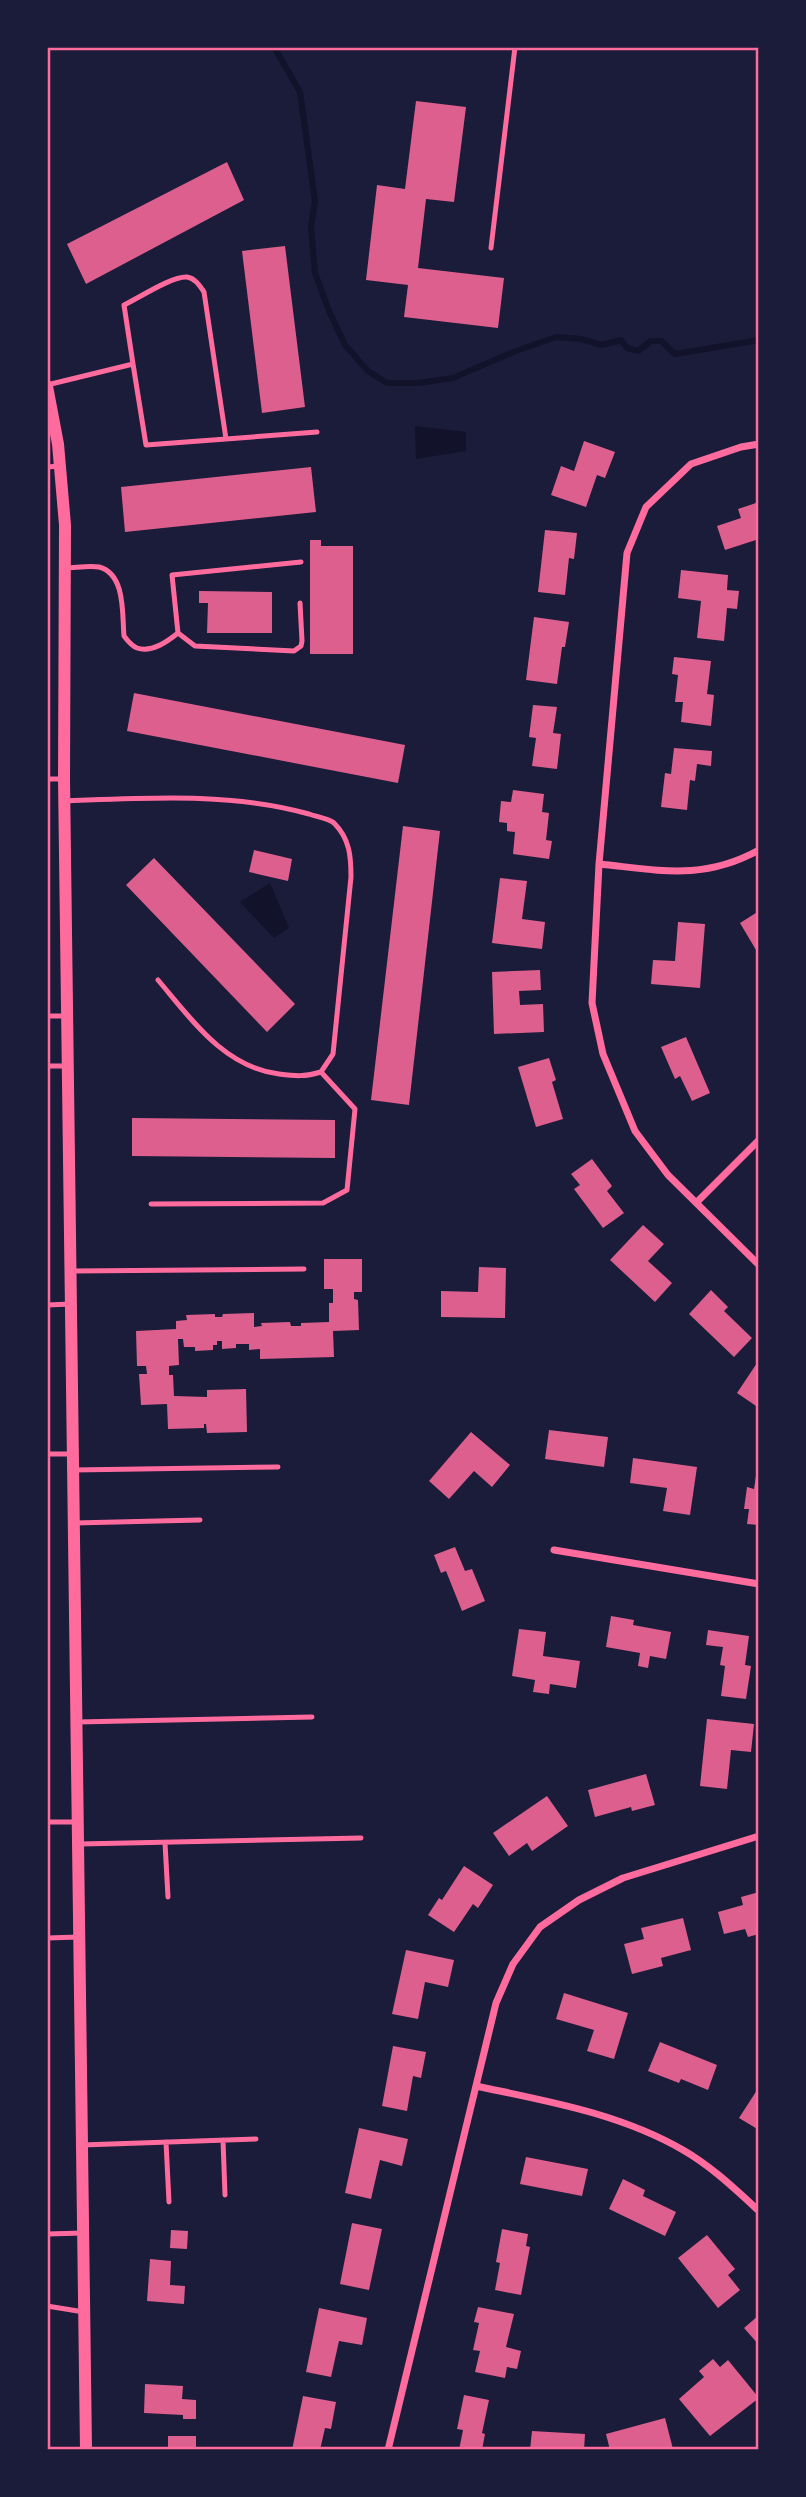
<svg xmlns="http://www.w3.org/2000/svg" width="806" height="2497" viewBox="0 0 806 2497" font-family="Manrope,sans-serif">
  <rect width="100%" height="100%" fill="#1b1b3a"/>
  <path fill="#12122b" d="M415,426L466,432V451L416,459Z
    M270,883L289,928L274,938L240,902Z"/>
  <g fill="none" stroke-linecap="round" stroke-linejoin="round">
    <path stroke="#12122b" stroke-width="6" d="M274,47L300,92L315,201L311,227L315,273L329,311L345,345L368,371L387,383H418L453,378L516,351L556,337L581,339L602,345L621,340L627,348L638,351L651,341H661L675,354L759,340"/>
  </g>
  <path fill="#dd5f8e" d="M416,101L466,107L454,202L426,199L418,268L504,278L498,328L404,317L408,285L366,280L377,185L405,189Z
    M227,162L244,200L86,284L67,244Z
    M285,246L305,407L262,413L242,251Z
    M584,441L615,452L605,478L597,475L586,507L551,495L561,466L574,471Z
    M311,467L316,512L125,532L121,487Z
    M759,502V539L725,550L717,526L741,518L738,509Z
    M545,530L577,533L574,559L569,558L565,595L538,592Z
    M310,540H321V546H353V654H310Z
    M681,570L728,575L727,590L739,591L737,609L727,608L724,641L697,638L701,601L678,598Z
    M199,591L272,592V633H207L208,603H199Z
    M534,617L569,622L565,647H562L557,684L526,680Z
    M674,657L711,661L707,694L714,695L711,726L681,722L683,702H675L678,675L672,674Z
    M134,693L405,745L398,783L127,731Z
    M533,705L557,707L553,733L561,734L557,769L532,766L536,738L529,737Z
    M674,748L712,751L711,766L697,764L695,781L690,780L687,810L661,807L665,773L671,774Z
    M513,790L544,794L542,812L549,813L546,840L552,841L549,859L513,854L515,832L507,831V823L499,822L501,801L511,802Z
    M403,826L440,831L409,1105L371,1100Z
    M254,850L292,859L288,881L249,872Z
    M154,858L295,1004L267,1032L126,885Z
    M500,878L527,881L522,919L545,922L542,949L492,943Z
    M759,911V948L756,950L740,923Z
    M678,922L705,924L700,988L651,984L653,960L675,961Z
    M540,970L541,990L519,991L520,1005L543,1004L544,1032L494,1034L492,972Z
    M686,1037L710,1093L692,1101L680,1076L675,1079L661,1047Z
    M549,1058L556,1080L552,1082L563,1119L536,1127L518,1067Z
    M132,1118L335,1120V1158L132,1156Z
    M592,1159L612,1186L607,1191L624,1213L603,1228L574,1189L580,1185L571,1174Z
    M643,1225L664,1244L648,1261L672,1283L655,1302L610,1260Z
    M324,1259H362V1292H354V1299L358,1300L359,1330L333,1331L334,1357L260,1359V1349L249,1350V1344H236V1348L222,1349V1341H217V1345H213V1350L195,1351V1347H184L183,1339H178L179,1365L169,1366V1375H173L174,1396L207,1397V1390L246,1389L247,1432L207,1433L206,1424H204V1428L168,1429L167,1404L141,1405L139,1374H147L146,1366H137L136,1331L176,1329V1321L187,1320L186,1315L215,1314V1317H222L223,1314L254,1313V1327L262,1326L261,1323L290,1322L291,1326H301V1323L329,1322V1303H333V1289H324Z
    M479,1267L506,1268L505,1318L441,1317V1291L478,1292Z
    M711,1290L728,1307L724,1311L752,1338L734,1357L689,1314Z
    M759,1360V1408L737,1393Z
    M549,1430L608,1437L604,1467L545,1459Z
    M471,1432L510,1465L492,1487L474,1471L449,1499L429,1481Z
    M633,1458L697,1467L690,1515L663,1511L667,1488L630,1483Z
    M757,1469H759V1525L747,1524L749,1509H744L747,1487L754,1489Z
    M455,1547L465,1571L472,1569L485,1601L462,1611L446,1571L441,1573L434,1555Z
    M611,1616L634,1620L633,1625L671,1632L666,1659L650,1656L648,1668L638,1666L640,1653L606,1647Z
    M519,1629L546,1632L543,1656L580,1661L576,1688L550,1684L549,1694L533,1692L535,1680L512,1676Z
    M708,1630L749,1636L745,1665L751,1666L746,1699L721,1696L725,1666L720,1665L723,1647L706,1645Z
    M707,1719L754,1724L751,1752L731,1750L727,1789L700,1786Z
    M646,1774L655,1805L632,1811L631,1807L595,1817L588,1790Z
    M547,1796L568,1826L532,1851L527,1843L509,1856L493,1833Z
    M464,1866L493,1885L478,1908L473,1904L454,1932L428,1915L439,1898L442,1900Z
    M759,1892V1934L748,1937L745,1929L724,1934L718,1912L743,1905L741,1897Z
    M683,1918L691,1950L661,1958L663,1966L632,1974L624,1944L644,1939L641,1928Z
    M406,1950L454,1960L448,1987L425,1982L418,2019L392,2014Z
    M564,1993L628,2013L614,2059L587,2051L594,2030L556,2019Z
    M660,2042L717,2065L708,2090L681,2079L679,2083L648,2071Z
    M393,2046L426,2052L421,2078L413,2076L407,2111L382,2106Z
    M759,2087V2130L739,2118Z
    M359,2128L408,2139L402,2166L380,2160L371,2199L345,2193Z
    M526,2157L588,2169L582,2196L520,2184Z
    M623,2179L645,2190L643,2196L676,2212L665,2236L609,2209Z
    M352,2223L382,2229L369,2290L340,2284Z
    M502,2229L528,2234L526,2246L530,2247L521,2295L495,2290L500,2263L496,2262Z
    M171,2230L188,2231L187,2249L170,2248Z
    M707,2235L735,2269L728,2275L740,2290L718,2308L678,2258Z
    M150,2259L171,2261L170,2285L185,2286L184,2304L147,2301Z
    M478,2307L514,2314L506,2347L521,2351L517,2369L507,2367L505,2378L475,2372L480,2351L473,2350L479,2323L474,2322Z
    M319,2308L367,2318L362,2345L339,2341L331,2377L306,2372Z
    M759,2315V2345L744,2328Z
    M713,2359L720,2367L728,2360L759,2398L710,2436L679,2399L704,2377L699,2371Z
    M145,2384L183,2386L182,2399L196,2400V2419H183V2415L144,2413Z
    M464,2395L489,2400L482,2433L485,2434L482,2450H459L463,2430L457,2429Z
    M303,2396L336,2402L331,2429L325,2428L320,2450H292Z
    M665,2418L673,2449L610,2450L606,2434Z
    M532,2431L585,2434L584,2450H530Z
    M168,2436H196V2450H168Z"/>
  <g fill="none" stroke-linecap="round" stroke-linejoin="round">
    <path stroke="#ff6b9d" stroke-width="5" d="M491,248L515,47
      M133,364L124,305C139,298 172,276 187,277C195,278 200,286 204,292L226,439
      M47,385L133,364L146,445L317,432
      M47,467L60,466
      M65,568C75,568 89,565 99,567C126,574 122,615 124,636C127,640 132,646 137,648C152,653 168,641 178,633L172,575L301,562
      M178,633L195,646L294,651L301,646L302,641L300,603
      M47,779H64
      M64,801C146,798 230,792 309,814C317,817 328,818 334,823C350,839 351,857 351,877L333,1054L321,1072C305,1077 295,1076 279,1074C224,1067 192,1020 158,980
      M47,1016H67
      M47,1066H68
      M151,1204L323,1203L347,1190L355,1109L321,1072
      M73,1271L304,1269
      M47,1305L71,1304
      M47,1454H73
      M73,1470L278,1467
      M74,1523L200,1520
      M77,1722L312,1717
      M47,1822H76
      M165,1843L168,1897
      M80,1844L361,1838
      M47,1938L79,1937
      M223,2140L225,2195
      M166,2142L169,2202
      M82,2145L256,2139
      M47,2234L83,2233
      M47,2306L84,2312"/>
    <path stroke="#ff6b9d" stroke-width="7" d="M759,444L741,447L691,464L646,507L627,553L599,864L592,1003L603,1054L635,1131L668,1175L759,1265
      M599,864C659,870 703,881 759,850
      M697,1202L759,1140
      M554,1550L759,1584
      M476,2086C546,2101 619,2113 683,2150C711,2166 735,2189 759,2211
      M388,2450L496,2003L513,1964L540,1927L579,1900L623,1878L759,1836"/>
    <path stroke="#ff6b9d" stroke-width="12" d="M47,386L58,444L65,525L64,779L86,2450"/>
  </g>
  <rect width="806" height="2497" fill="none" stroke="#1b1b3a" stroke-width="98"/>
  <rect x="49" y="49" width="708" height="2399" fill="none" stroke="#ff6b9d" stroke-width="2.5"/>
</svg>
